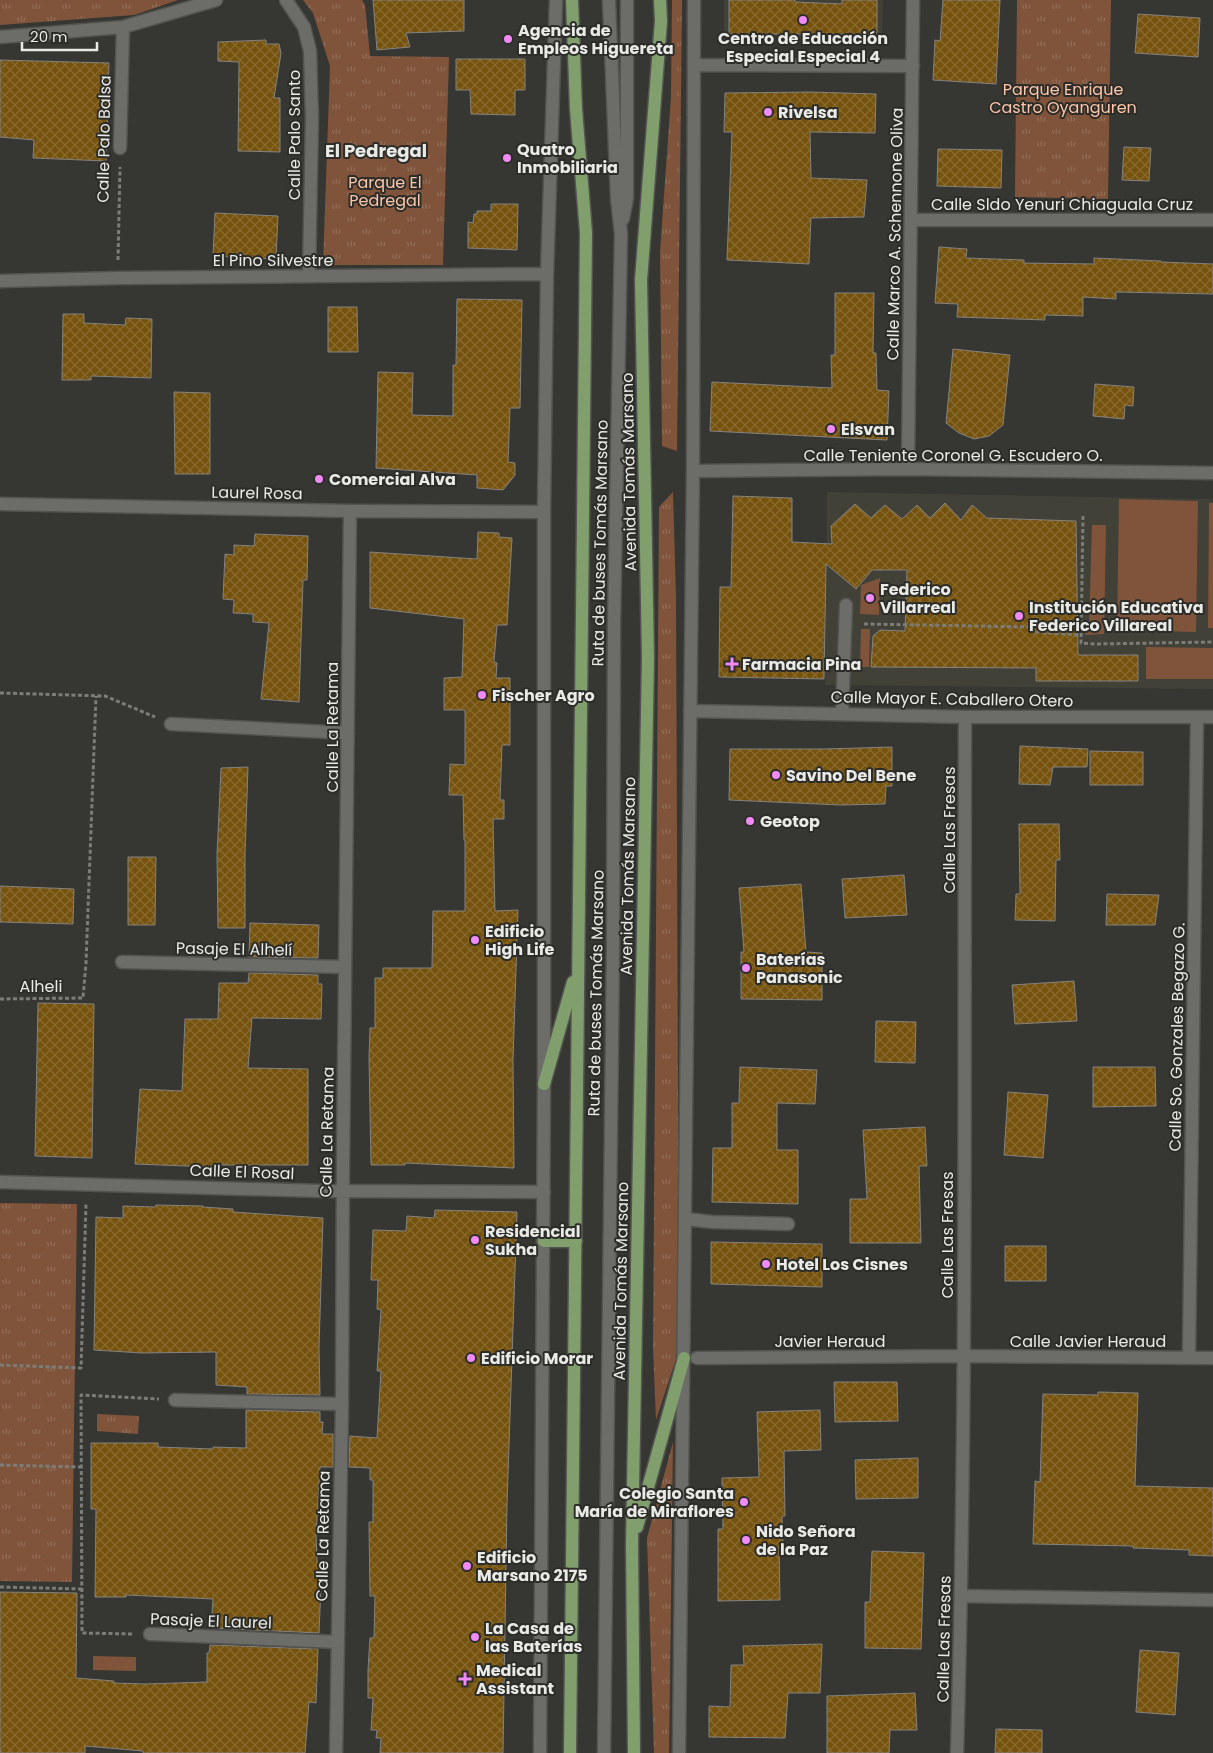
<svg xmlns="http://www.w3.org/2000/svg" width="1213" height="1753" viewBox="0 0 1213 1753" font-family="Poppins,sans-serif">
  <defs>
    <pattern id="grass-tufts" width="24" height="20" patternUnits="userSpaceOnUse" patternTransform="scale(1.25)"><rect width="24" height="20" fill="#80543b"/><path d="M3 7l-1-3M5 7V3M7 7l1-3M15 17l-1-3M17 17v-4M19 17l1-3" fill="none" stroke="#926d57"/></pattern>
    <pattern id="building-cross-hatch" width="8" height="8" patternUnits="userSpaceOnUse" patternTransform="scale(1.25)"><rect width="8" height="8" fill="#75520d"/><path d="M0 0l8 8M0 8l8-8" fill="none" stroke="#896b30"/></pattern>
  </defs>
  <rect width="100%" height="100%" fill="#363633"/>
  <path fill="#414138" d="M724,0H883L882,43L724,41Z
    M827,492L1213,499V689L825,685Z"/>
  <path fill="url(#grass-tufts)" d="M0,0H178L134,15L0,25Z
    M303,0H362L365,5L370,56L449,57L443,265H323L330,66L313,13Z
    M672,0H682L677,451L662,446L660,252L671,97Z
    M1017,0H1111L1108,199L1015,197Z
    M673,492L676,597L679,1350L656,1420L653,1347L659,507Z
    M0,1203L77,1204L72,1582L0,1581Z
    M97,1414L139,1416L138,1434L97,1431Z
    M673,1442L669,1753H654L647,1538Z"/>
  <path fill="#80543b" d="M1119,499L1198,501L1196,632L1117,630Z
    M1209,503H1213V628H1208Z
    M1092,525H1106L1104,634L1085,635V627H1089Z
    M880,578L879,615L860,614L861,585Z
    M861,629H870L869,667H860Z
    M1146,647L1213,648V679H1146Z
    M93,1656L136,1657V1671L93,1670Z"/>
  <path fill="url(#building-cross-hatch)" stroke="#84827f" d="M373,0H464V31L406,33L410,47L377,50Z
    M729,0H795V2L842,4V0H877V34H729Z
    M943,0H1000L996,84L933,80L935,40L940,41Z
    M1138,14L1200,18L1198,57L1135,53Z
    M266,40V44H279L281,53L274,98H280V152L238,151L239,62L218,61V42Z
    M456,59H525V90H515V115L471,114L470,90H456Z
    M0,60L109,63L106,161L33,158L34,140L0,137Z
    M811,92L876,94L875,133L810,132L811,178L867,180L864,217L811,218L809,264L727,260L732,132H724L725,93Z
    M1124,147L1151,148L1149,181L1122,180Z
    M938,149L1002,150L1001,188L937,186Z
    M491,204H518L517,250L468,248V222L473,223L474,214H477V211H491Z
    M215,213L278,216L276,259L213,256Z
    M939,247L967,249L966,258L1024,260V263L1094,264V258L1161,261V262L1213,264V294L1116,292V299L1083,297V316L1045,315V320L957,317L958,304L935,303Z
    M835,293H874L873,353H876L877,390L889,391L887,440L710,431L712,382L832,388L831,355H835Z
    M457,299L522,300L520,408H510L508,462L515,463V475L503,490L477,488V475L376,468L378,372L413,373L412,415L453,416V365H456Z
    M328,307H357L358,352H328Z
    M63,314H84V323L125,325L126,318L152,319L151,378L91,376V380H62Z
    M953,349L1010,355L1003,425L989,436L974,439L959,433L946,423Z
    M1095,384L1134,387L1133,406L1125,405L1124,419L1093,416Z
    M174,392L210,393V474H175Z
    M733,496L792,498V542L832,544L831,526L855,504L871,518L885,505L902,519L917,505L930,518L945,503L961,520L972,505L987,518L1076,521L1078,655H1138V681H1036V668L871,667L873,636L880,630L905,631L907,570H872L856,589L826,564L824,679L719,677L720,587H731Z
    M478,532L499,533V537L512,538L507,625H497L494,662L497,663L496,678H510V745H502L500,800H504V819H493L495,911L518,910L513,1060L514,1168L405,1163V1165H371L369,1057L370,1028H375V978H383V968H432L433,911H465V840H464L463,795H449L450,764L465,765V710H444V678L462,677L464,619L370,608V552L477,559Z
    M255,534L308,536L307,580H303L299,702L261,699L269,623L253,622V614L233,613L234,600L223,599L225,554L234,555V545L254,546Z
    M1020,746L1088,749L1087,767H1053L1050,785L1019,784Z
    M892,747V786H886L885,804L841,805L729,800L730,749H824Z
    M1090,751L1143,752V785H1090Z
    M248,767L245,855V928H218L217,855L221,768Z
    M1019,824H1059L1060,860H1056L1055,921L1015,920L1016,894H1020Z
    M128,857H156L155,925H128Z
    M904,875L907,915L845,918L842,879Z
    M801,884L806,952L822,953V1000L741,999V952H744L739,888Z
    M0,886L74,889L73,924L0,922Z
    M1107,894L1159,895L1155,925H1106Z
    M250,923L319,925L318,958L249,957Z
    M249,973L318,975V984H322L321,1019L252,1018L248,1068L308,1069V1165H211V1167L135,1164L140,1089L182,1091L185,1019H218L219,983H248Z
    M1074,981L1077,1021L1015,1024L1012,985Z
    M38,1003L94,1004L92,1158L35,1156Z
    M876,1021L916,1022L915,1063L875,1062Z
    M740,1067L817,1070L815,1104L777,1103V1150H798V1204L712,1202L713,1148H732V1103H739Z
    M1093,1067H1155L1156,1106L1093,1107Z
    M1008,1092L1048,1095L1043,1158L1004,1155Z
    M925,1127L927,1166H919L921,1243H850V1199H867L863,1130Z
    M156,1205L203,1206V1207L233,1209V1212L323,1218L319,1348L320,1395L247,1394V1387L216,1385V1352L142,1353L94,1350L96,1217L123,1218V1206L155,1207Z
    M435,1210L517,1212L507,1504L503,1753H380L381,1738H376L377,1730H371L373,1698H368V1670L370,1638H374L375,1596H370L369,1522H373V1480H370V1468L349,1467L350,1436L377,1438L381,1371H377L381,1310L377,1309L378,1280H371L373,1230L406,1231L407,1216L434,1218Z
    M711,1242L822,1244V1287L711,1284Z
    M1005,1246H1046V1281H1005Z
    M834,1382H897L898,1421L835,1422Z
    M1098,1392L1138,1393L1135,1486L1213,1488V1556L1189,1555V1550L1133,1548V1546L1033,1544L1035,1481L1040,1482L1043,1394L1098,1395Z
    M246,1410L320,1412V1422H323L322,1434H333V1467H320L316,1535L317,1562H322L319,1633L211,1628L213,1599L126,1595V1597H95L96,1509H91V1443H158V1447L213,1449V1447L246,1448Z
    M820,1410L821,1450L784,1451L785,1516H782L783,1545L779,1546L780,1600L718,1601V1529H723L722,1478L759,1477L757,1412Z
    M918,1458V1498L856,1499L855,1460Z
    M872,1551L924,1553L921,1649L865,1648V1602H870Z
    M0,1592L77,1593L76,1678L114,1681V1683L145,1684L207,1682V1653H209L210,1645L318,1649L316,1703L309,1702L305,1753H143V1751L85,1746V1753H0Z
    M822,1644L820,1693H788L785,1738L709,1737V1706L730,1707L731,1665H744L743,1646Z
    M1140,1650L1179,1653L1175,1715L1136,1712Z
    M915,1693L917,1730H890L889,1753H827V1696Z
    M996,1729L1042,1730V1753H995Z"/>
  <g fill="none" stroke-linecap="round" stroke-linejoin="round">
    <g stroke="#535350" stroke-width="15">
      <path id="minor" d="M286,0L304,27L310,51L312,118L309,276
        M0,37L123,27L216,0
        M694,65L913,66
        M120,148L123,27
        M623,219L627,198V0
        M911,220H1213
        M0,281L118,278L547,274
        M908,469L913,0
        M693,471L908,469L1213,473
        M0,504L350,511L544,512
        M690,711L965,717H1213
        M842,714L846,605
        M171,724L348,733
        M122,962L345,967
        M0,1182L322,1191L544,1192
        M686,1219L712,1222L788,1224
        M1189,1357L1197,717
        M697,1358L963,1356L1213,1358
        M175,1400L342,1404
        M962,1596L1213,1600
        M150,1634L338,1642
        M336,1753L342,1404L343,1164L350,511
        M540,1753L544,1084V512L547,274L556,0
        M604,1753L613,947L614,623L621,234L617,198L609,0
        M679,1753L693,471L694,0
        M957,1753C967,1408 964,1062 965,717"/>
    </g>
    <g stroke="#535350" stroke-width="15">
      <path id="major" d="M544,1084L573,982
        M544,1241H576
        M637,1527L684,1358
        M570,1753L586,233L576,109L572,0
        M634,1753L632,1544L648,657L641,280L661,21L660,0"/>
    </g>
    <path stroke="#7c7c79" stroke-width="3" stroke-dasharray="4 2.5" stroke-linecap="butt" d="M118,260L120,167
      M1083,516L1081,643L1096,644L1213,642
      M864,624L1033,627L1034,632L1080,635
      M0,693L105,696L155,717
      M0,999L83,998L86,963L96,696
      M0,1365L81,1368L86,1204
      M0,1465L81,1467
      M0,1587L82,1589
      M132,1634L82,1633L81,1395L159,1399"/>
    <use href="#minor" stroke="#6c6c68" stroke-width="12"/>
    <use href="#major" stroke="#819f6d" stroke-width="12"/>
  </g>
  <g fill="#f08bf6" stroke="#2c2c29" stroke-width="2">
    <circle cx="803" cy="20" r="5"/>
    <circle cx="508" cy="39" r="5"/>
    <circle cx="768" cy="112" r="5"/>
    <circle cx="507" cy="158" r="5"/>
    <circle cx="831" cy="429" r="5"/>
    <circle cx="319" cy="479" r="5"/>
    <circle cx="870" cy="598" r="5"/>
    <circle cx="1019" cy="616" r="5"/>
    <path d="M729.5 656.5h5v5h5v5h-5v5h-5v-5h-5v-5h5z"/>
    <circle cx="482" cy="695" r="5"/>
    <circle cx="776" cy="775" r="5"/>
    <circle cx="750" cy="821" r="5"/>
    <circle cx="475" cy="940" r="5"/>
    <circle cx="746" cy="968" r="5"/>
    <circle cx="475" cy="1240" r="5"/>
    <circle cx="766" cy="1264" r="5"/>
    <circle cx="471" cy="1358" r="5"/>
    <circle cx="744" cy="1502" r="5"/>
    <circle cx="746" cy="1540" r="5"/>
    <circle cx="467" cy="1566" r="5"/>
    <circle cx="475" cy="1637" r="5"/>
    <path d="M462.5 1671.5h5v5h5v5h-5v5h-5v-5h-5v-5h5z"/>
  </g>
  <g text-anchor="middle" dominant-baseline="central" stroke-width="4" stroke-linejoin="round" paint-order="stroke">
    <g font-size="16" font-weight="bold" fill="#e9e9e6" stroke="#2c2c29" text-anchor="start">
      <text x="518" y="30">Agencia de<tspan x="518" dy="18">Empleos Higuereta</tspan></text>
      <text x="803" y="38" text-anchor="middle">Centro de Educación<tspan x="803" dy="18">Especial Especial 4</tspan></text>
      <text x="778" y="112">Rivelsa</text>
      <text x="517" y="149">Quatro<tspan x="517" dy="18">Inmobiliaria</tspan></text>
      <text x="841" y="429">Elsvan</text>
      <text x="329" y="479">Comercial Alva</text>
      <text x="880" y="589">Federico<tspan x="880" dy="18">Villarreal</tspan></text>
      <text x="1029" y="607">Institución Educativa<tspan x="1029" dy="18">Federico Villareal</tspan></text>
      <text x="742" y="664">Farmacia Pina</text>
      <text x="492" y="695">Fischer Agro</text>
      <text x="786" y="775">Savino Del Bene</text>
      <text x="760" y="821">Geotop</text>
      <text x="485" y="931">Edificio<tspan x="485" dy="18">High Life</tspan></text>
      <text x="756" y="959">Baterías<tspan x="756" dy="18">Panasonic</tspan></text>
      <text x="485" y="1231">Residencial<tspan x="485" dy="18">Sukha</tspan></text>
      <text x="776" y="1264">Hotel Los Cisnes</text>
      <text x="481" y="1358">Edificio Morar</text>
      <text x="734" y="1493" text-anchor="end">Colegio Santa<tspan x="734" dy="18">María de Miraflores</tspan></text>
      <text x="756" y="1531">Nido Señora<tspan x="756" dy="18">de la Paz</tspan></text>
      <text x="477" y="1557">Edificio<tspan x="477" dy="18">Marsano 2175</tspan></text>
      <text x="485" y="1628">La Casa de<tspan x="485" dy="18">las Baterías</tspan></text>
      <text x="476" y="1670">Medical<tspan x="476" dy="18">Assistant</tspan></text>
    </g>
    <g font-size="16" fill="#fbc6a9" stroke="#2c2c29">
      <text x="1063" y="89">Parque Enrique<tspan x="1063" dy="18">Castro Oyanguren</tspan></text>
      <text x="385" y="182">Parque El<tspan x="385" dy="18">Pedregal</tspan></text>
    </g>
    <g font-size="16" fill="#e9e9e6" stroke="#2c2c29">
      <text transform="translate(294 135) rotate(-90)">Calle Palo Santo</text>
      <text transform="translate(104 139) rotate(-89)">Calle Palo Balsa</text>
      <text x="1062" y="204">Calle Sldo Yenuri Chiaguala Cruz</text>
      <text transform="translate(895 234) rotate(-89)">Calle Marco A. Schennone Oliva</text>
      <text x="273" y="260">El Pino Silvestre</text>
      <text x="953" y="455">Calle Teniente Coronel G. Escudero O.</text>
      <text transform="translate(629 472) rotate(-91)">Avenida Tomás Marsano</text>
      <text transform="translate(257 493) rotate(1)">Laurel Rosa</text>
      <text transform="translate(600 543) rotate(-89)">Ruta de buses Tomás Marsano</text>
      <text transform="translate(952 699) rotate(1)">Calle Mayor E. Caballero Otero</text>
      <text transform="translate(332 727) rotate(-90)">Calle La Retama</text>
      <text transform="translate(949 830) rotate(-90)">Calle Las Fresas</text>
      <text transform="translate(628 876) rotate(-89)">Avenida Tomás Marsano</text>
      <text transform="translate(234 949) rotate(1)">Pasaje El Alhelí</text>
      <text x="41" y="986">Alheli</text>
      <text transform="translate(596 993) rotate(-89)">Ruta de buses Tomás Marsano</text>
      <text transform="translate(1177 1037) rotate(-89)">Calle So. Gonzales Begazo G.</text>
      <text transform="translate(327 1132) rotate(-89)">Calle La Retama</text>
      <text transform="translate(242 1172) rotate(2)">Calle El Rosal</text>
      <text transform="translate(947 1235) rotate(-90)">Calle Las Fresas</text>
      <text transform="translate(621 1281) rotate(-89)">Avenida Tomás Marsano</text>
      <text x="830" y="1341">Javier Heraud</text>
      <text x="1088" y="1341">Calle Javier Heraud</text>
      <text transform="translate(323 1536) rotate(-89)">Calle La Retama</text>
      <text transform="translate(211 1621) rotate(2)">Pasaje El Laurel</text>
      <text transform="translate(944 1639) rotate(-89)">Calle Las Fresas</text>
    </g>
    <g font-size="18" font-weight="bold" fill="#e9e9e6" stroke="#2c2c29">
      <text x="376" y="150">El Pedregal</text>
    </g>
  </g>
  <path d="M22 42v8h75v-8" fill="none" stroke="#e9e9e6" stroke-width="2.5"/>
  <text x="30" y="42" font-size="15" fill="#e9e9e6" stroke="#2c2c29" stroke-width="4" paint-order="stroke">20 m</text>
</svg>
